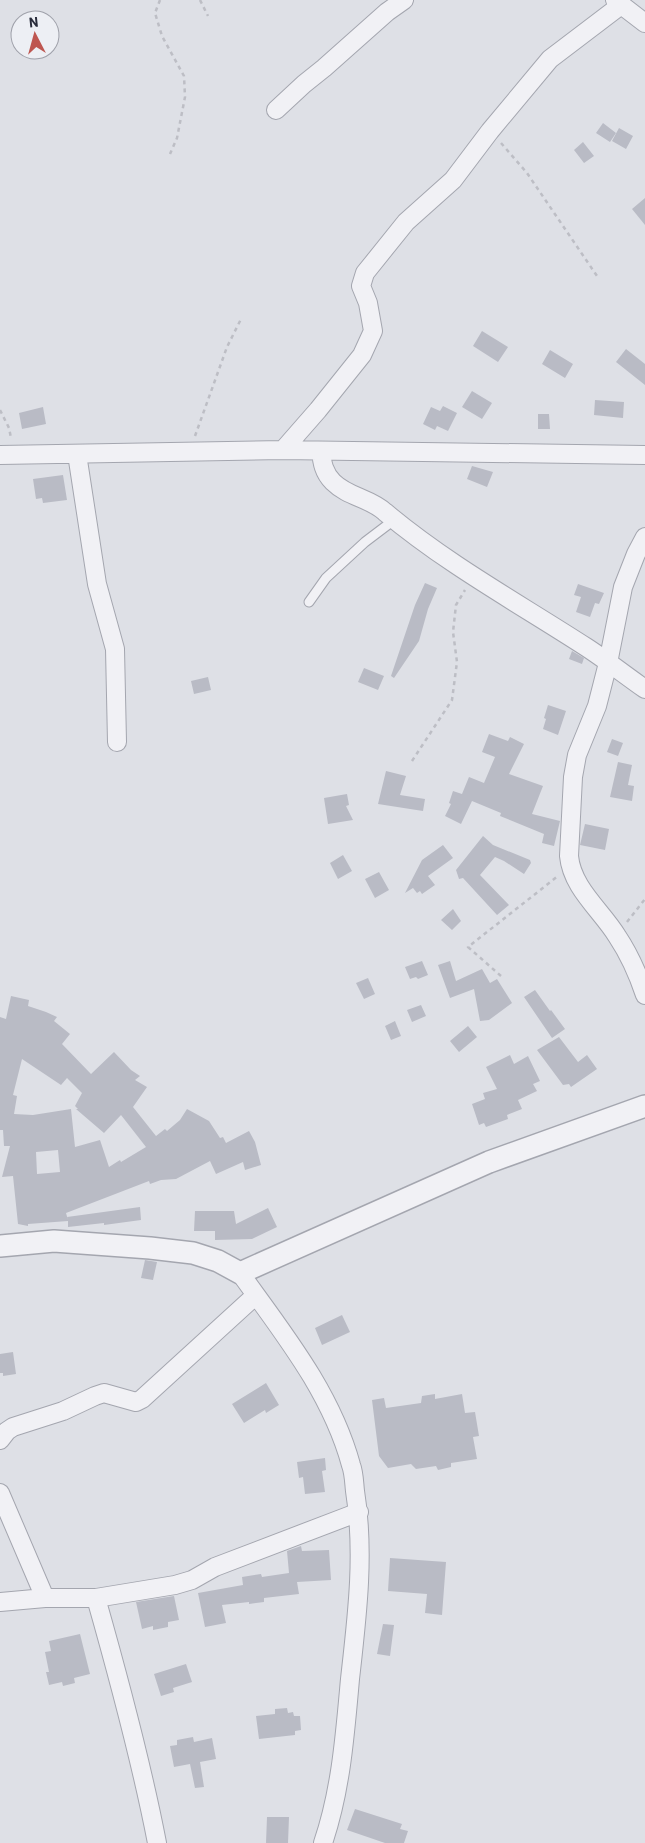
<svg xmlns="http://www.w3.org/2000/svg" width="645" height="1843" viewBox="0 0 645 1843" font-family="Barlow,sans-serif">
  <rect width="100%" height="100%" fill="#dee0e6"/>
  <path fill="#b9bbc5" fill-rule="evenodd" d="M603,123L616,133L610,142L596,133Z
    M619,128L633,136L626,149L612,141Z
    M583,142L594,156L584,163L574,150Z
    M645,198V225L632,209Z
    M482,331L508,347L498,362L473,346Z
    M626,349L645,364V385L616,362Z
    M550,350L573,364L565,378L542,364Z
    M472,391L492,403L482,419L462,407Z
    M595,400L624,402L623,418L594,415Z
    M443,406L457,413L448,431L437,426L435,430L423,424L431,407L440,411Z
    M43,407L46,424L22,429L19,413Z
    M538,414H549L550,429H538Z
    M472,466L493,472L487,487L467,479Z
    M63,475L67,500L43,503L42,498L36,499L33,479Z
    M425,583L437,588L428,609L419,641L394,678L391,676L415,605Z
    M578,584L604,593L599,604L595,603L590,617L576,612L581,597L574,595Z
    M572,651L584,658L582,664L569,659Z
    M364,668L384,676L378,690L358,682Z
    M208,677L211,690L194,694L191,681Z
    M548,705L566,711L558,735L543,729L546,719L544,718Z
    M489,734L508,741L510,737L524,744L509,774L543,786L532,814L560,821L554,846L542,843L544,834L500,816L501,813L472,801L461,824L445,816L451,804L449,803L453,791L462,794L469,777L484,783L495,757L482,752Z
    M612,739L623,743L618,756L607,752Z
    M618,762L632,765L628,785L634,786L632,801L610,797Z
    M386,771L406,776L400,795L425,799L423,811L378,804Z
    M347,794L349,805L346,806L353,820L328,824L324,798Z
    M585,824L609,829L605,850L580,845Z
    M483,836L493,845L530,860L531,863L524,874L504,861L495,857L480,875L509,905L497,915L463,878L459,879L456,870Z
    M443,845L453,858L428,876L435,885L422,894L420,891L417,893L413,888L405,893L422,860Z
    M343,855L352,871L338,879L330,863Z
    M379,872L389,890L375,898L365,879Z
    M453,909L461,921L452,930L441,920Z
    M422,961L428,975L418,979L416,977L410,979L405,967Z
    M450,961L456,981L482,969L490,983L497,979L512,1003L489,1020L480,1021L474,989L450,998L438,965Z
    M368,978L375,994L364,999L356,983Z
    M535,990L550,1011L551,1010L565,1029L552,1038L524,997Z
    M11,996L29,1000L28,1006L46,1012L57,1017L54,1021L70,1034L62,1044L91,1074L114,1052L131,1070L140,1076L135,1080L147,1087L133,1107L156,1136L165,1129L167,1131L180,1120L187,1109L209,1121L220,1138L223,1137L226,1143L249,1131L255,1142L261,1165L245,1170L243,1162L216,1174L210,1161L176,1179L161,1180L150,1184L149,1181L66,1213L68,1220L67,1217L140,1207L141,1220L104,1225V1223L68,1227V1221L28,1224V1226L18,1224L13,1176L2,1177L10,1146H4L3,1130H0V1017L6,1019ZM22,1059L61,1085L67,1078L82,1093L75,1106L78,1109H76L104,1133L121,1115L146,1147L121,1162L120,1160L109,1167L100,1140L75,1147L71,1109L33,1115L14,1114L17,1096L13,1095ZM58,1150L60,1172L37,1174L36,1152Z
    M421,1005L426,1016L412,1022L407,1010Z
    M395,1021L401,1036L391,1040L385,1026Z
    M468,1026L477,1037L459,1052L450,1041Z
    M559,1037L578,1062L587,1055L597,1069L571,1087L569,1084L563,1085L537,1050Z
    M510,1055L514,1064L528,1056L540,1081L533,1084L537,1091L518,1100L522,1109L507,1115L508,1119L486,1127L484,1123L479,1125L472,1104L485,1099L483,1093L497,1089L486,1067Z
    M268,1208L277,1227L252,1239L215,1240V1231H194L195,1211H234L236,1224Z
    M145,1260L157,1262L153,1280L141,1278Z
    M342,1315L350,1332L322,1345L315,1328Z
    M13,1352L16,1374L3,1376V1373H0V1354Z
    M266,1383L279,1405L266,1413L265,1410L244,1423L232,1404Z
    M435,1394V1399L462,1394L465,1413L475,1412L479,1436L473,1437L477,1459L451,1463V1467L438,1470L436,1466L416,1469L411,1464L388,1468L379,1456L372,1400L384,1398L386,1408L421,1403L422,1396Z
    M325,1458L326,1470L322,1471L325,1492L305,1494L303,1477L299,1478L297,1462Z
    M301,1546L302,1551L329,1550L331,1580L297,1582L299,1594L264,1598V1602L249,1604V1602L222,1605L226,1623L205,1627L198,1593L243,1585L242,1577L261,1574L262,1577L289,1573L287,1551Z
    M390,1558L446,1562L442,1615L425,1613L427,1594L388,1591Z
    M174,1596L179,1620L168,1622V1627L153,1630V1626L142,1629L136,1602Z
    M383,1624L394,1625L390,1656L377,1654Z
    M80,1634L90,1674L74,1678L75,1683L63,1686L62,1682L49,1685L46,1672H49L45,1652L51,1651L49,1641Z
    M186,1664L192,1682L173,1688L174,1692L161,1696L154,1674Z
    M287,1708L288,1713L293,1712L294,1716H300L301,1730L295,1731V1735L259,1739L256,1716L275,1714V1709Z
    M193,1737L194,1742L212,1738L216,1759L200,1762L204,1787L195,1788L190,1764L174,1767L170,1746L177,1745V1740Z
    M355,1809L402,1824L400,1829L408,1831L404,1843H385L347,1830Z
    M267,1817H289L288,1843H266Z"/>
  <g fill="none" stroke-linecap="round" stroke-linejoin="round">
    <g stroke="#a4a6af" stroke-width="11">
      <path id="service" d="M309,602L326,578L365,542L394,520"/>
    </g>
    <g stroke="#a4a6af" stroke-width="20">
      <path id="minor" d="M615,0L645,23
        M276,110L304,84L324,68L387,12L404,0
        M283,450L318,410L362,355L373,331L368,303L361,286L365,273L406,222L453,180L490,131L550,59L621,5
        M321,451C322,463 324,473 333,482C348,497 370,498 385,512C447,564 518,603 586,647C606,660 625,675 645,689
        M77,454L97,584L115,649L117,742
        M0,455L283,450L645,455
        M645,537L636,554L623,587L608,663L597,706L577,755L573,777L569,856C572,888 601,910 617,936C629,954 638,974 645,995
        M240,1273C283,1333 331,1392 351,1465C354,1473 354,1482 355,1491C365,1553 357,1617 350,1679C345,1735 341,1790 323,1843
        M0,1440L7,1431L13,1427L63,1411L95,1396L104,1393L136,1402L142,1399L256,1295
        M0,1493L45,1598
        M96,1598C119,1679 141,1760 157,1843
        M0,1602L45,1598H96L175,1585L192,1580L215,1567L359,1512"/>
    </g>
    <g stroke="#a4a6af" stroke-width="24">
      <path id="tertiary" d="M0,1246L54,1241L150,1248L193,1253L218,1261L240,1273L489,1162L645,1106"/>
    </g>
    <path stroke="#bdbec5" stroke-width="2.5" stroke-dasharray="4 4" stroke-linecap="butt" d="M160,0L155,13L162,36L184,76L185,97L177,138L170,154
      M200,0L208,16
      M501,143L527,173L597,276
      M0,410L9,428L11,438
      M195,436L227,347L241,319
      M412,761L452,700L457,662L453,632L456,605L465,590
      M627,922L645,899
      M501,976L468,947L558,876"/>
    <use href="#service" stroke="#f1f1f5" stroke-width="9"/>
    <use href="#minor" stroke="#f1f1f5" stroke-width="18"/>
    <use href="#tertiary" stroke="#f1f1f5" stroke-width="21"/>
  </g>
  <g transform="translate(35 35) rotate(354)"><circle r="24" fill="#edeff4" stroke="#9fa1aa"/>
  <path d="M0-4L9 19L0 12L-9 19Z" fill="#be5650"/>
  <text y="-8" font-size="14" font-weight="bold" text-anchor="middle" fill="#292c3b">N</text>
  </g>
</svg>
